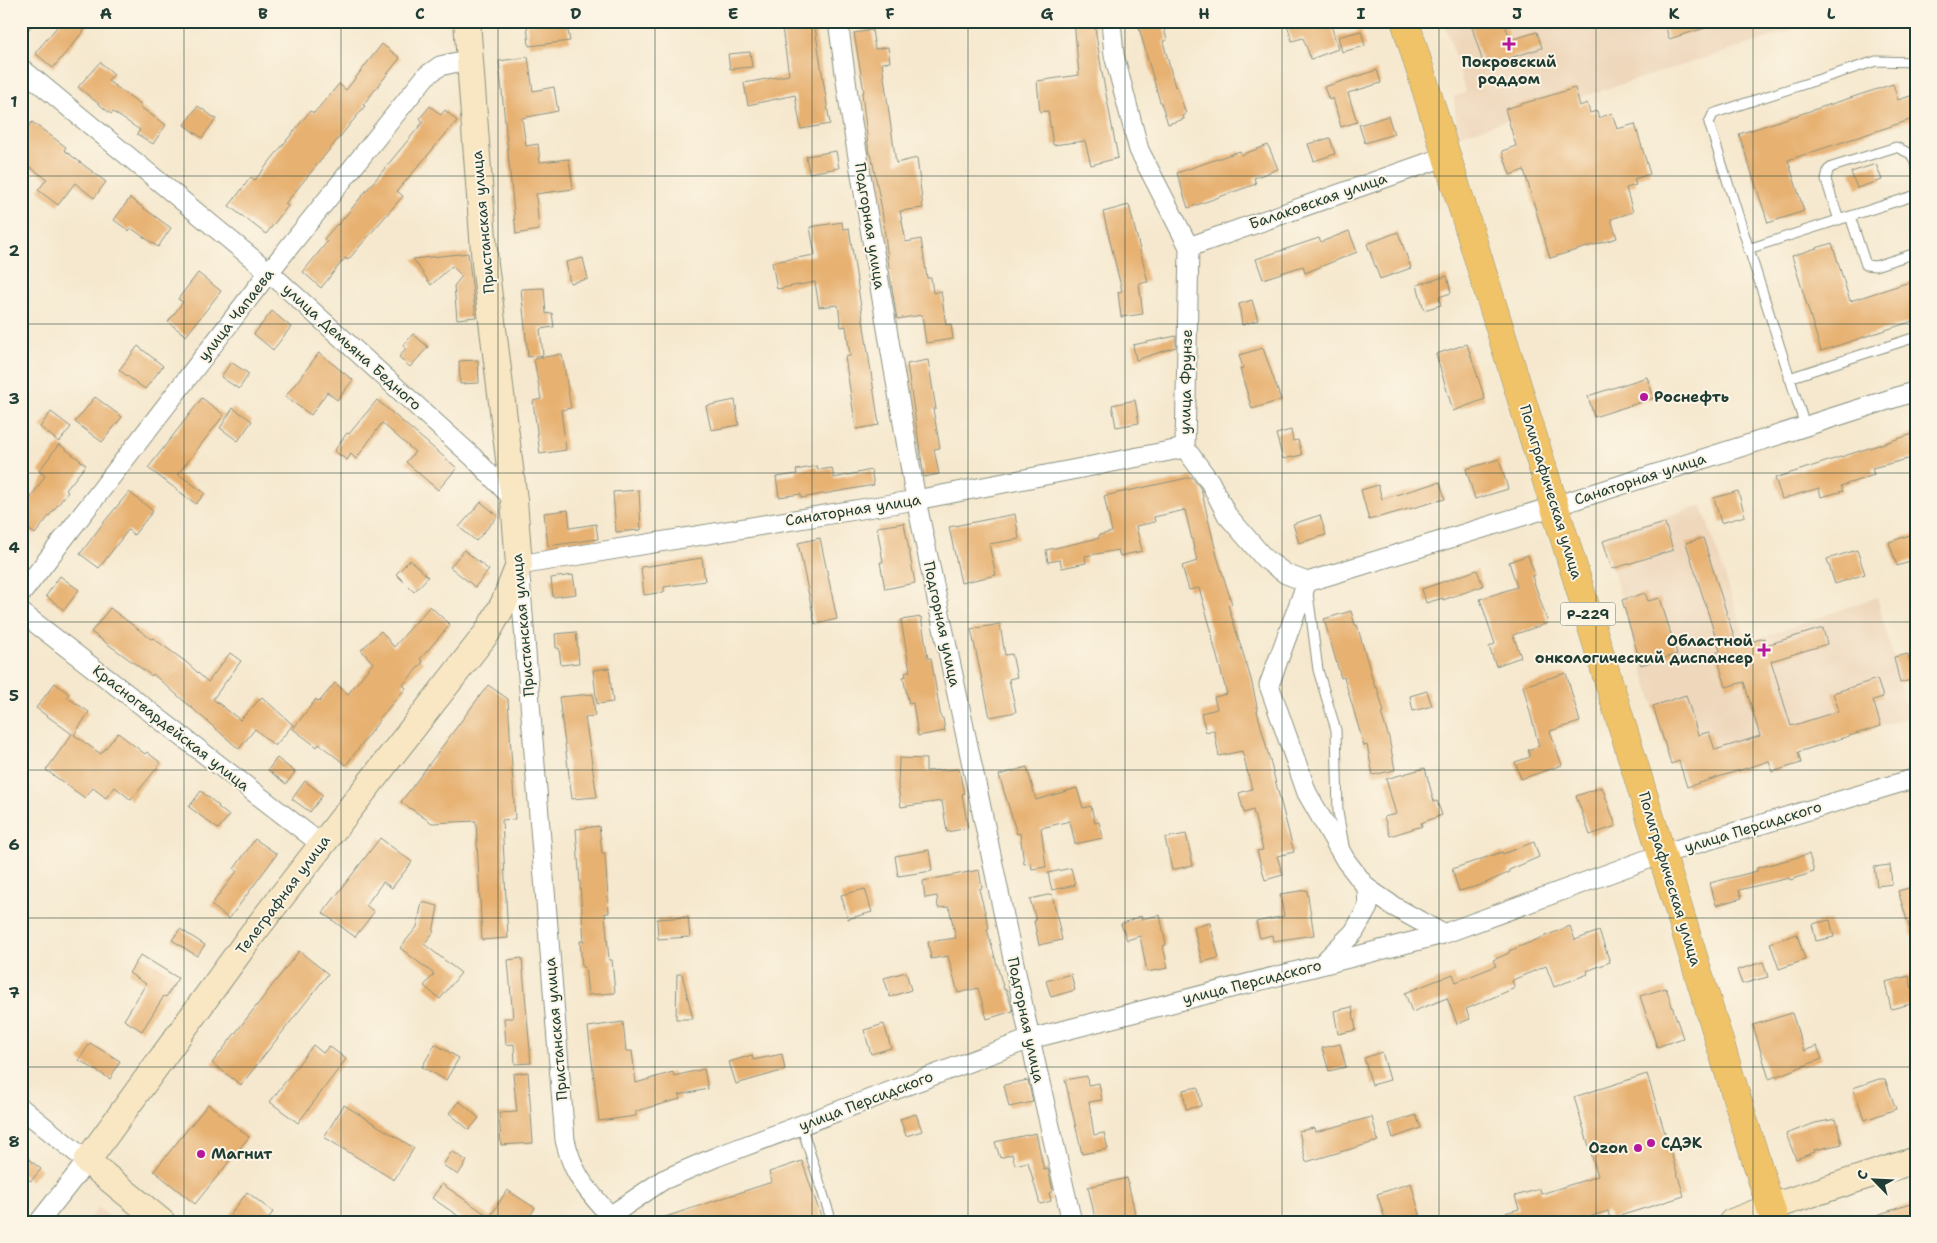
<svg xmlns="http://www.w3.org/2000/svg" width="1937" height="1243" viewBox="0 0 1937 1243" font-family="'Shantell Sans',sans-serif">
  <rect width="100%" height="100%" fill="#fcf5e5"/>
  <filter id="ink" filterUnits="userSpaceOnUse"><feTurbulence type="fractalNoise" baseFrequency=".02" numOctaves="2"/><feDisplacementMap in="SourceGraphic" scale="10" xChannelSelector="R" yChannelSelector="G"/><feConvolveMatrix kernelMatrix="1 2 1 2 8 2 1 2 1" color-interpolation-filters="sRGB"/></filter>
  <filter id="wash" filterUnits="userSpaceOnUse"><feTurbulence type="fractalNoise" baseFrequency=".0096" numOctaves="4" result="noise"/><feDisplacementMap in="SourceGraphic" scale="20" xChannelSelector="R" yChannelSelector="G"/><feGaussianBlur stdDeviation="1.12" result="paint"/><feColorMatrix in="noise" values="0 0 0 0 0 0 0 0 0 0 0 0 0 0 0 0 0 1.4 0 .05"/><feComposite in="paint" operator="in"/></filter>
  <g filter="url(#wash)">
    <rect width="100%" height="100%" fill="#f5e8ce"/>
    <path fill="#eed7bb" d="M1444,21H1823L1457,136L1454,97L1466,93Z
      M1702,506L1747,643L1877,597L1909,717L1798,752L1801,763L1772,772L1768,762L1687,787L1679,762L1671,764L1603,537Z
      M98,1207L116,1222H87Z"/>
    <g id="blocks">
      <path fill="#e7b171" d="M62,21H92L53,68L35,53Z
        M557,21H566L570,41L529,46L527,24Z
        M781,21H814L830,124L801,129L795,95L748,105L744,83L789,75Z
        M1074,21H1094L1102,73L1118,158L1091,165L1085,141L1053,145L1048,111L1040,112L1037,81L1079,75Z
        M1137,21H1162L1167,40L1163,41L1175,87L1177,86L1186,114L1183,115L1184,119L1168,124L1161,102H1160Z
        M1286,21H1330L1338,49L1311,59L1303,38L1292,41Z
        M1470,21H1504L1510,40L1537,32L1542,48L1484,66Z
        M1664,21H1714L1715,25L1669,39Z
        M872,30L875,49L888,47L890,62L882,63L896,163L917,158L923,208L900,211L906,242L921,239L927,278H931L933,293L941,291L946,325L951,324L953,339L926,343L922,315L897,319L890,276L882,210L871,154H869L862,93L864,92L854,33Z
        M1361,31L1365,46L1342,52L1338,37Z
        M382,44L400,58L363,105L365,106L285,204L288,206L266,234L229,206L251,177L255,180L310,111L314,113L339,84L346,90Z
        M750,52L752,67L730,69L728,54Z
        M528,57L533,91L554,87L558,111L522,118L526,146L538,144L540,162L569,159L573,189L536,194L539,230L516,234L499,61Z
        M100,62L114,74L108,81L142,105L140,107L166,125L153,144L137,134L140,130L113,112L111,114L78,87Z
        M1377,70L1381,83L1348,93L1357,122L1341,127L1333,98L1329,100L1324,87Z
        M1893,84L1898,100L1916,94V118L1788,160L1804,211L1768,223L1739,134Z
        M1575,88L1580,106L1587,103L1590,113L1597,111L1599,118L1612,113L1617,129L1635,124L1650,174L1634,179L1636,185L1626,188L1633,212L1611,219L1617,238L1550,258L1524,170L1510,175L1502,151L1516,146L1505,109Z
        M198,106L216,119L202,138L184,125Z
        M430,106L441,115L445,110L457,121L397,191L403,196L348,260L345,258L321,288L303,272L327,242L324,239L337,224L338,225L423,122L420,118Z
        M1388,116L1394,134L1365,143L1359,125Z
        M32,122L66,147L64,150L106,182L94,198L75,183L58,205L38,190L47,179L21,161V137Z
        M1330,138L1335,154L1314,161L1308,144Z
        M1268,145L1278,169L1254,178L1256,184L1188,208L1177,173L1240,151L1241,155Z
        M836,151L839,168L809,173L806,156Z
        M1876,164L1882,180L1857,188L1851,172Z
        M130,198L171,228L158,247L131,228L129,231L114,220Z
        M1129,205L1148,282L1139,283L1143,314L1121,317L1118,292L1122,291L1103,212Z
        M842,222L843,229L849,228L879,425L856,429L845,357L850,356L846,326L841,327L838,305L819,307L815,282L777,289L772,262L815,255L810,227Z
        M1349,231L1357,252L1305,273L1303,266L1263,279L1256,259L1319,238L1321,242Z
        M1398,232L1411,268L1380,279L1367,244Z
        M1832,243L1850,301L1916,280V320L1821,351L1792,256Z
        M468,253L476,317L457,319L454,286L462,276L452,266L431,285L413,259Z
        M583,258L588,279L570,283L566,262Z
        M198,273L221,291L186,336L168,322L183,302L178,299Z
        M1447,276L1451,293L1439,297L1441,305L1424,310L1417,285Z
        M544,288L546,314L552,313L554,327L540,329L543,355L528,357L521,289Z
        M1252,300L1258,320L1242,325L1239,304Z
        M272,311L291,327L273,350L254,334Z
        M413,334L428,347L410,367L399,357L406,348L403,346Z
        M1176,336V347L1136,360L1133,345Z
        M1467,344L1485,399L1453,411L1436,354Z
        M138,346L163,366L145,389L119,370Z
        M1263,348L1281,400L1252,409L1240,369L1243,368L1239,355Z
        M319,353L353,380L337,400L327,392L311,415L285,397Z
        M562,354L571,408L561,410L566,450L540,454L533,401L541,399L534,359Z
        M478,360L479,383L460,384L459,361Z
        M928,360L936,409H933L940,448L934,449L939,474L924,477L907,364Z
        M231,362L249,374L239,389L221,377Z
        M1647,377L1654,398L1594,417L1588,396Z
        M95,397L122,417L102,442L75,422Z
        M202,398L224,415L178,474L205,493L196,504L148,468Z
        M377,400L457,468L438,490L406,462L415,452L382,423L356,459L351,454L347,460L334,451L347,433L349,434Z
        M735,400L739,425L711,430L706,406Z
        M1135,400L1139,423L1116,427L1112,405Z
        M233,408L252,421L238,441L220,428Z
        M51,412L71,427L59,442L40,427Z
        M1291,430L1293,441L1298,440L1302,455L1283,459L1276,434Z
        M1916,433V457L1872,468L1874,475L1841,486L1843,491L1821,497L1819,488L1782,499L1775,478Z
        M59,444L86,465L66,490L68,492L35,534L21,524V512L45,476L39,471Z
        M1499,459L1508,489L1475,499L1466,469Z
        M817,466L818,470L832,468L834,478L871,470L874,485L801,498V494L779,497L776,477L797,474L796,470Z
        M1192,477L1201,489L1217,556L1232,604L1228,605L1251,679L1258,711H1257L1294,852L1277,856L1283,875L1265,880L1257,851L1263,850L1253,810L1244,813L1239,793L1252,789L1242,751L1219,756L1214,730L1206,732L1201,713L1217,709L1214,697L1227,694L1211,634L1212,633L1199,588L1189,590L1182,566L1197,561L1185,510L1154,517L1155,522L1136,526L1142,551L1120,556L1118,550L1085,556L1086,563L1062,568L1060,560L1048,562L1046,550L1099,538V535L1112,532L1104,496Z
        M1440,482L1445,499L1369,520L1361,490L1378,485L1382,499Z
        M639,490L641,530L616,532L613,492Z
        M1738,491L1745,516L1721,523L1714,498Z
        M129,492L153,511L134,535L128,530L99,568L80,554L104,522Z
        M481,502L498,516L476,541L459,527Z
        M568,510L570,528L596,524L598,539L548,546L544,513Z
        M1015,514L1019,539L989,544L996,575L961,583L949,527Z
        M1320,515L1326,535L1299,543L1293,524Z
        M904,523L915,583L885,589L880,562H883L877,527Z
        M1665,523L1673,550L1612,569L1603,541Z
        M1916,533V560L1897,566L1889,542Z
        M820,538L837,619L815,624L798,543Z
        M1703,538L1737,646L1764,638L1766,645L1823,628L1827,644L1771,661L1791,726L1839,711L1833,693L1877,679L1883,697L1873,700L1881,726L1798,752L1801,763L1772,772L1769,761L1687,787L1679,761L1671,764L1653,706L1686,695L1698,735L1709,732L1715,750L1760,736L1744,682L1726,687L1716,653L1720,651L1686,543Z
        M464,550L489,570L475,587L450,567Z
        M1857,550L1865,574L1835,584L1827,559Z
        M1528,555L1535,575L1532,576L1548,623L1513,635L1521,657L1496,666L1489,647L1495,644L1480,599L1517,587L1509,562Z
        M702,558L705,581L664,587V592L644,595L641,567Z
        M410,560L428,577L414,592L396,574Z
        M1477,570L1483,586L1443,600V598L1426,603L1422,589Z
        M573,575L576,594L553,597L551,578Z
        M60,576L79,590L64,610L46,596Z
        M1645,593L1648,601L1660,598L1677,654L1641,665L1622,600Z
        M430,606L450,625L420,659L423,662L403,685L406,688L378,720L379,721L346,765L319,744L317,747L293,729L316,699L319,702L335,683L348,694L373,663L361,650L381,631L394,647Z
        M110,608L151,639L153,638L186,662L208,682L230,653L241,661L213,699L240,720L262,697L293,725L275,746L255,729L239,749L153,674L152,676L91,632Z
        M1351,611L1355,625H1357L1375,688L1377,687L1384,712L1381,713L1389,738L1395,770L1373,775L1367,745L1364,746L1344,677L1341,678L1324,619Z
        M921,617L928,658H931L941,718H943L945,731L918,736L913,703L909,704L903,677L906,676L905,672L910,671L901,620Z
        M1000,624L1005,655L1012,654L1017,677L1009,679L1016,712L990,717L971,629Z
        M576,632L579,663L561,665L559,648H556L555,634Z
        M1908,654L1914,679L1900,683L1894,657Z
        M609,668L613,702L597,704L593,670Z
        M1566,673L1580,722L1550,731L1562,765L1521,779L1515,762L1530,757L1528,750L1539,746L1523,686Z
        M55,683L69,694L67,697L89,712L74,735L101,754L118,733L145,754L147,752L161,763L131,800L115,787L106,798L93,788L85,798L46,770L72,734L36,708Z
        M488,685L508,699L515,819L502,820L508,938L482,940L476,821L432,823L401,802Z
        M1427,691L1432,706L1413,711L1410,696Z
        M593,694L595,716L585,717L597,797L572,799L559,697Z
        M277,758L295,772L286,784L268,770Z
        M899,758L926,759V771L959,769L964,794H962L968,828L947,832L942,801L901,807L898,786Z
        M1027,767L1036,800L1077,788L1083,808L1091,806L1095,823L1099,822L1103,838L1075,844L1070,821L1041,828L1046,867L1032,869L1031,863L1024,864L1020,833L1017,834L999,775Z
        M1425,768L1434,802L1437,801L1442,815L1421,823L1422,826L1390,836L1384,817L1396,814L1386,779Z
        M305,781L323,795L310,812L292,799Z
        M1602,787L1616,826L1590,835L1576,796Z
        M201,791L219,806L218,807L229,816L218,829L189,807Z
        M599,826L602,853H605L609,913H605L609,960H612L615,993L588,995L585,967H582L580,941H584L576,829Z
        M1186,834L1193,865L1172,870L1165,838Z
        M380,838L412,862L392,888L383,882L366,905L374,912L355,937L323,913Z
        M255,839L277,854L229,919L211,905L237,871L234,869Z
        M1534,842L1539,857L1509,870L1510,872L1481,885L1459,891L1452,869L1502,852L1503,854Z
        M929,850L932,871L898,876L895,856Z
        M1809,854L1814,872L1790,880L1789,878L1739,890L1742,898L1716,905L1710,883L1757,871V868Z
        M1890,865L1892,884L1877,886L1874,867Z
        M1071,868L1075,885L1052,890L1048,873Z
        M979,870L982,888L979,889L989,928L987,929L1004,990L1006,989L1013,1011L987,1019L978,988L958,993L948,956L931,959L928,942L956,938L949,907L938,908L937,896L925,898L923,881Z
        M1916,886V936H1912L1898,891Z
        M865,889L872,912L848,919L841,895Z
        M1307,890L1314,935L1273,941L1272,935L1260,938L1256,922L1284,916L1280,894Z
        M1052,894L1062,940L1039,945L1034,921H1036L1030,899Z
        M422,902L438,906L433,933L424,944L461,973L440,999L424,986L434,974L400,948L417,927Z
        M1160,915L1166,945L1163,946L1168,968L1147,972L1140,936L1127,940L1121,924L1141,916L1142,919Z
        M688,917L690,937L658,939L657,919Z
        M1830,920L1834,937L1816,941L1812,924Z
        M1210,923L1219,958L1202,962L1194,927Z
        M1570,926L1575,940L1599,931L1610,962L1587,971L1588,974L1554,987L1546,966L1515,979L1512,981L1515,988L1466,1009L1470,1019L1457,1024L1447,998L1412,1012L1405,993L1453,974L1456,982L1496,966L1493,960L1509,953V951Z
        M180,929L205,945L197,956L172,940Z
        M1797,934L1805,960L1779,969L1770,943Z
        M299,951L328,974L241,1085L212,1063Z
        M141,955L178,978L166,997L164,996L142,1031L124,1020L146,984L129,973Z
        M522,958L531,1063L515,1064L514,1044L506,1045L504,1018H513L508,960Z
        M1763,962L1768,977L1742,984L1737,970Z
        M906,972L911,990L890,997L884,978Z
        M677,974H682L693,1019H676Z
        M1071,974L1075,990L1051,997L1046,981Z
        M1909,976L1915,1003L1891,1009L1885,982Z
        M1666,988L1683,1038L1657,1047L1640,996Z
        M1352,1007L1356,1030L1338,1034L1334,1011Z
        M1792,1013L1804,1051L1817,1046L1822,1059L1769,1079L1753,1025Z
        M623,1022L626,1051H632L636,1083L673,1072L674,1076L704,1069L708,1089L679,1095L680,1099L636,1111V1116L599,1121L588,1027Z
        M884,1024L891,1048L871,1054L864,1030Z
        M90,1043L120,1061L110,1079L79,1060Z
        M435,1044L459,1058L446,1080L422,1067Z
        M1340,1044L1346,1067L1329,1071L1322,1048Z
        M313,1045L323,1053L329,1046L346,1059L298,1123L270,1102Z
        M1382,1052L1390,1080L1372,1085L1364,1058Z
        M782,1054L785,1070L736,1084L729,1062L752,1055L753,1060Z
        M528,1072L533,1143L501,1145L499,1113L517,1112L513,1074Z
        M1647,1074L1684,1196L1610,1219L1608,1211L1573,1222H1489L1488,1218L1519,1209L1515,1196L1540,1189L1541,1194L1598,1176L1574,1097Z
        M1087,1076L1088,1085L1099,1083L1102,1100L1089,1102L1094,1135L1104,1133L1108,1149L1082,1154L1065,1080Z
        M1879,1079H1885L1896,1109L1865,1120L1853,1088Z
        M1028,1080L1033,1102L1009,1107L1004,1085Z
        M1198,1087L1201,1106L1186,1109L1183,1090Z
        M459,1101L479,1118L469,1130L449,1113Z
        M208,1104L249,1137L195,1204L154,1171Z
        M344,1105L414,1148L394,1180L324,1137Z
        M916,1114L922,1131L906,1136L900,1119Z
        M1416,1115L1421,1128L1393,1138L1389,1124Z
        M1372,1117L1378,1141L1306,1162L1299,1131L1314,1128L1315,1132Z
        M1836,1119L1842,1144L1814,1150L1815,1152L1796,1159L1786,1134L1815,1123Z
        M1036,1133L1044,1170L1048,1169L1053,1191L1049,1193L1051,1201L1040,1204L1028,1162L1015,1165L1012,1154L1000,1158L995,1142Z
        M452,1151L467,1161L458,1175L443,1165Z
        M21,1153L41,1169L31,1181L21,1173Z
        M802,1161L823,1222H660L659,1219L772,1182L769,1172Z
        M1127,1178L1137,1222H1096L1088,1187Z
        M1411,1183L1422,1222H1386L1377,1194Z
        M442,1184L490,1217L507,1190L535,1208L526,1222H467L432,1198Z
        M247,1192L273,1212L266,1222H225Z
        M1916,1202V1222H1866L1865,1219Z"/>
    </g>
  </g>
  <g filter="url(#ink)">
    <use href="#blocks" fill-opacity="0" stroke="#8a9281" stroke-width="1"/>
    <g fill="none" stroke-linecap="round" stroke-linejoin="round">
      <g stroke="#8a9281" stroke-width="11">
        <path id="lane" d="M1850,216L1866,265L1875,266L1916,253
          M1839,220L1826,180L1828,170L1832,167L1896,147L1911,154L1916,165
          M1748,249L1916,195
          M1789,378L1916,337
          M1805,426L1709,123L1713,114L1718,112L1876,61L1916,62
          M1308,593L1318,670L1336,730L1338,812L1344,846
          M801,1125L832,1222"/>
      </g>
      <g stroke="#8a9281" stroke-width="21">
        <path id="street" d="M838,21L850,110L916,500L1030,1039L1072,1222
          M1111,21L1114,55L1139,150L1189,247L1185,448L1210,482L1227,515L1265,559L1286,574L1307,582L1269,685L1307,793L1346,861L1367,888L1393,906L1443,934
          M21,23L22,21
          M21,68L269,272L473,457L514,500
          M1189,247L1447,156
          M1307,582L1555,506L1916,391
          M21,594L269,272L426,76L440,66L470,59
          M21,612L321,844
          M1323,963L1354,932L1368,907L1367,888
          M21,1108L87,1161L39,1222
          M610,1216C586,1188 574,1177 565,1140L519,565L916,500L1185,448
          M605,1222L610,1216L663,1180L716,1157L1030,1039L1443,934L1662,854L1916,778"/>
      </g>
      <g stroke="#8a9281" stroke-width="28">
        <path id="secondary" d="M162,1222L87,1161L253,933L487,633L504,603L519,565L514,500L485,264L467,21
          M1732,1222L1771,1207L1916,1160"/>
      </g>
      <g stroke="#8a9281" stroke-width="29">
        <path id="primary" d="M1405,21L1775,1222"/>
      </g>
      <use href="#lane" stroke="#fff" stroke-width="9"/>
      <use href="#street" stroke="#fff" stroke-width="19"/>
      <use href="#secondary" stroke="#f9e7c3" stroke-width="26"/>
      <use href="#primary" stroke="#f1c369" stroke-width="28"/>
    </g>
  </g>
  <path fill="none" stroke="#1f3d34" stroke-width="1" stroke-opacity="0.55" d="M184,21V1222M341,21V1222M498,21V1222M655,21V1222M812,21V1222M968,21V1222M1125,21V1222M1282,21V1222M1439,21V1222M1596,21V1222M1753,21V1222M21,176H1916M21,324H1916M21,473H1916M21,622H1916M21,770H1916M21,918H1916M21,1067H1916"/>
  <g fill="#b5179e" stroke="#fcf5e5" stroke-width="2">
    <path d="M1506.5 36.5h5v5h5v5h-5v5h-5v-5h-5v-5h5z"/>
    <circle cx="1644" cy="397" r="5"/>
    <path d="M1761.5 642.5h5v5h5v5h-5v5h-5v-5h-5v-5h5z"/>
    <circle cx="1651" cy="1143" r="5"/>
    <circle cx="1638" cy="1148" r="5"/>
    <circle cx="201" cy="1154" r="5"/>
  </g>
  <g text-anchor="middle" dominant-baseline="central" stroke-width="4" stroke-linejoin="round" paint-order="stroke">
    <rect fill="#fcf5e5" stroke="#617469" stroke-width="1" x="1560.5" y="602.5" width="55" height="23" rx="4"/>
    <g font-size="14" font-weight="bold" fill="#1f3d34">
      <text x="1588" y="614">Р-229</text>
    </g>
    <g font-size="15" font-weight="bold" fill="#1f3d34" stroke="#fcf5e5" text-anchor="start">
      <text x="1509" y="62" text-anchor="middle">Покровский<tspan x="1509" dy="17">роддом</tspan></text>
      <text x="1654" y="397">Роснефть</text>
      <text x="1753" y="641" text-anchor="end">Областной<tspan x="1753" dy="17">онкологический диспансер</tspan></text>
      <text x="1661" y="1143">СДЭК</text>
      <text x="1628" y="1148" text-anchor="end">Ozon</text>
      <text x="211" y="1154">Магнит</text>
    </g>
    <g font-size="15" fill="#1f3d34" stroke="#fcf5e5">
      <text transform="translate(1318 201) rotate(-19)">Балаковская улица</text>
      <text transform="translate(483 222) rotate(-95)">Пристанская улица</text>
      <text transform="translate(870 226) rotate(81)">Подгорная улица</text>
      <text transform="translate(236 315) rotate(-52)">улица Чапаева</text>
      <text transform="translate(352 347) rotate(42)">улица Демьяна Бедного</text>
      <text transform="translate(1186 382) rotate(-89)">улица Фрунзе</text>
      <text transform="translate(1640 479) rotate(-18)">Санаторная улица</text>
      <text transform="translate(1551 492) rotate(73)">Полиграфическая улица</text>
      <text transform="translate(853 510) rotate(-9)">Санаторная улица</text>
      <text transform="translate(942 624) rotate(78)">Подгорная улица</text>
      <text transform="translate(523 625) rotate(-95)">Пристанская улица</text>
      <text transform="translate(171 728) rotate(38)">Красногвардейская улица</text>
      <text transform="translate(1753 827) rotate(-17)">улица Персидского</text>
      <text transform="translate(1670 879) rotate(73)">Полиграфическая улица</text>
      <text transform="translate(283 895) rotate(-53)">Телеграфная улица</text>
      <text transform="translate(1252 982) rotate(-14)">улица Персидского</text>
      <text transform="translate(1026 1020) rotate(78)">Подгорная улица</text>
      <text transform="translate(556 1029) rotate(-95)">Пристанская улица</text>
      <text transform="translate(866 1101) rotate(-21)">улица Персидского</text>
    </g>
  </g>
  <rect width="1937" height="1243" fill="none" stroke="#fcf5e5" stroke-width="55"/>
  <g transform="translate(1874 1180) rotate(294)" stroke="#fcf5e5" stroke-width="4" paint-order="stroke">
  <path d="M0-4L9 19L0 12L-9 19Z" fill="#1f3d34"/>
  <text y="-8" font-size="14" font-weight="bold" text-anchor="middle" fill="#1f3d34">С</text>
  </g>
  <rect x="28" y="28" width="1882" height="1188" fill="none" stroke="#1f3d34" stroke-width="2"/>
  <g font-size="16" text-anchor="middle" font-weight="bold" fill="#1f3d34">
    <text x="106" y="19">A</text>
    <text x="263" y="19">B</text>
    <text x="420" y="19">C</text>
    <text x="576" y="19">D</text>
    <text x="733" y="19">E</text>
    <text x="890" y="19">F</text>
    <text x="1047" y="19">G</text>
    <text x="1204" y="19">H</text>
    <text x="1361" y="19">I</text>
    <text x="1517" y="19">J</text>
    <text x="1674" y="19">K</text>
    <text x="1831" y="19">L</text>
    <text x="14" y="107">1</text>
    <text x="14" y="256">2</text>
    <text x="14" y="404">3</text>
    <text x="14" y="553">4</text>
    <text x="14" y="701">5</text>
    <text x="14" y="850">6</text>
    <text x="14" y="998">7</text>
    <text x="14" y="1147">8</text>
  </g>
</svg>
